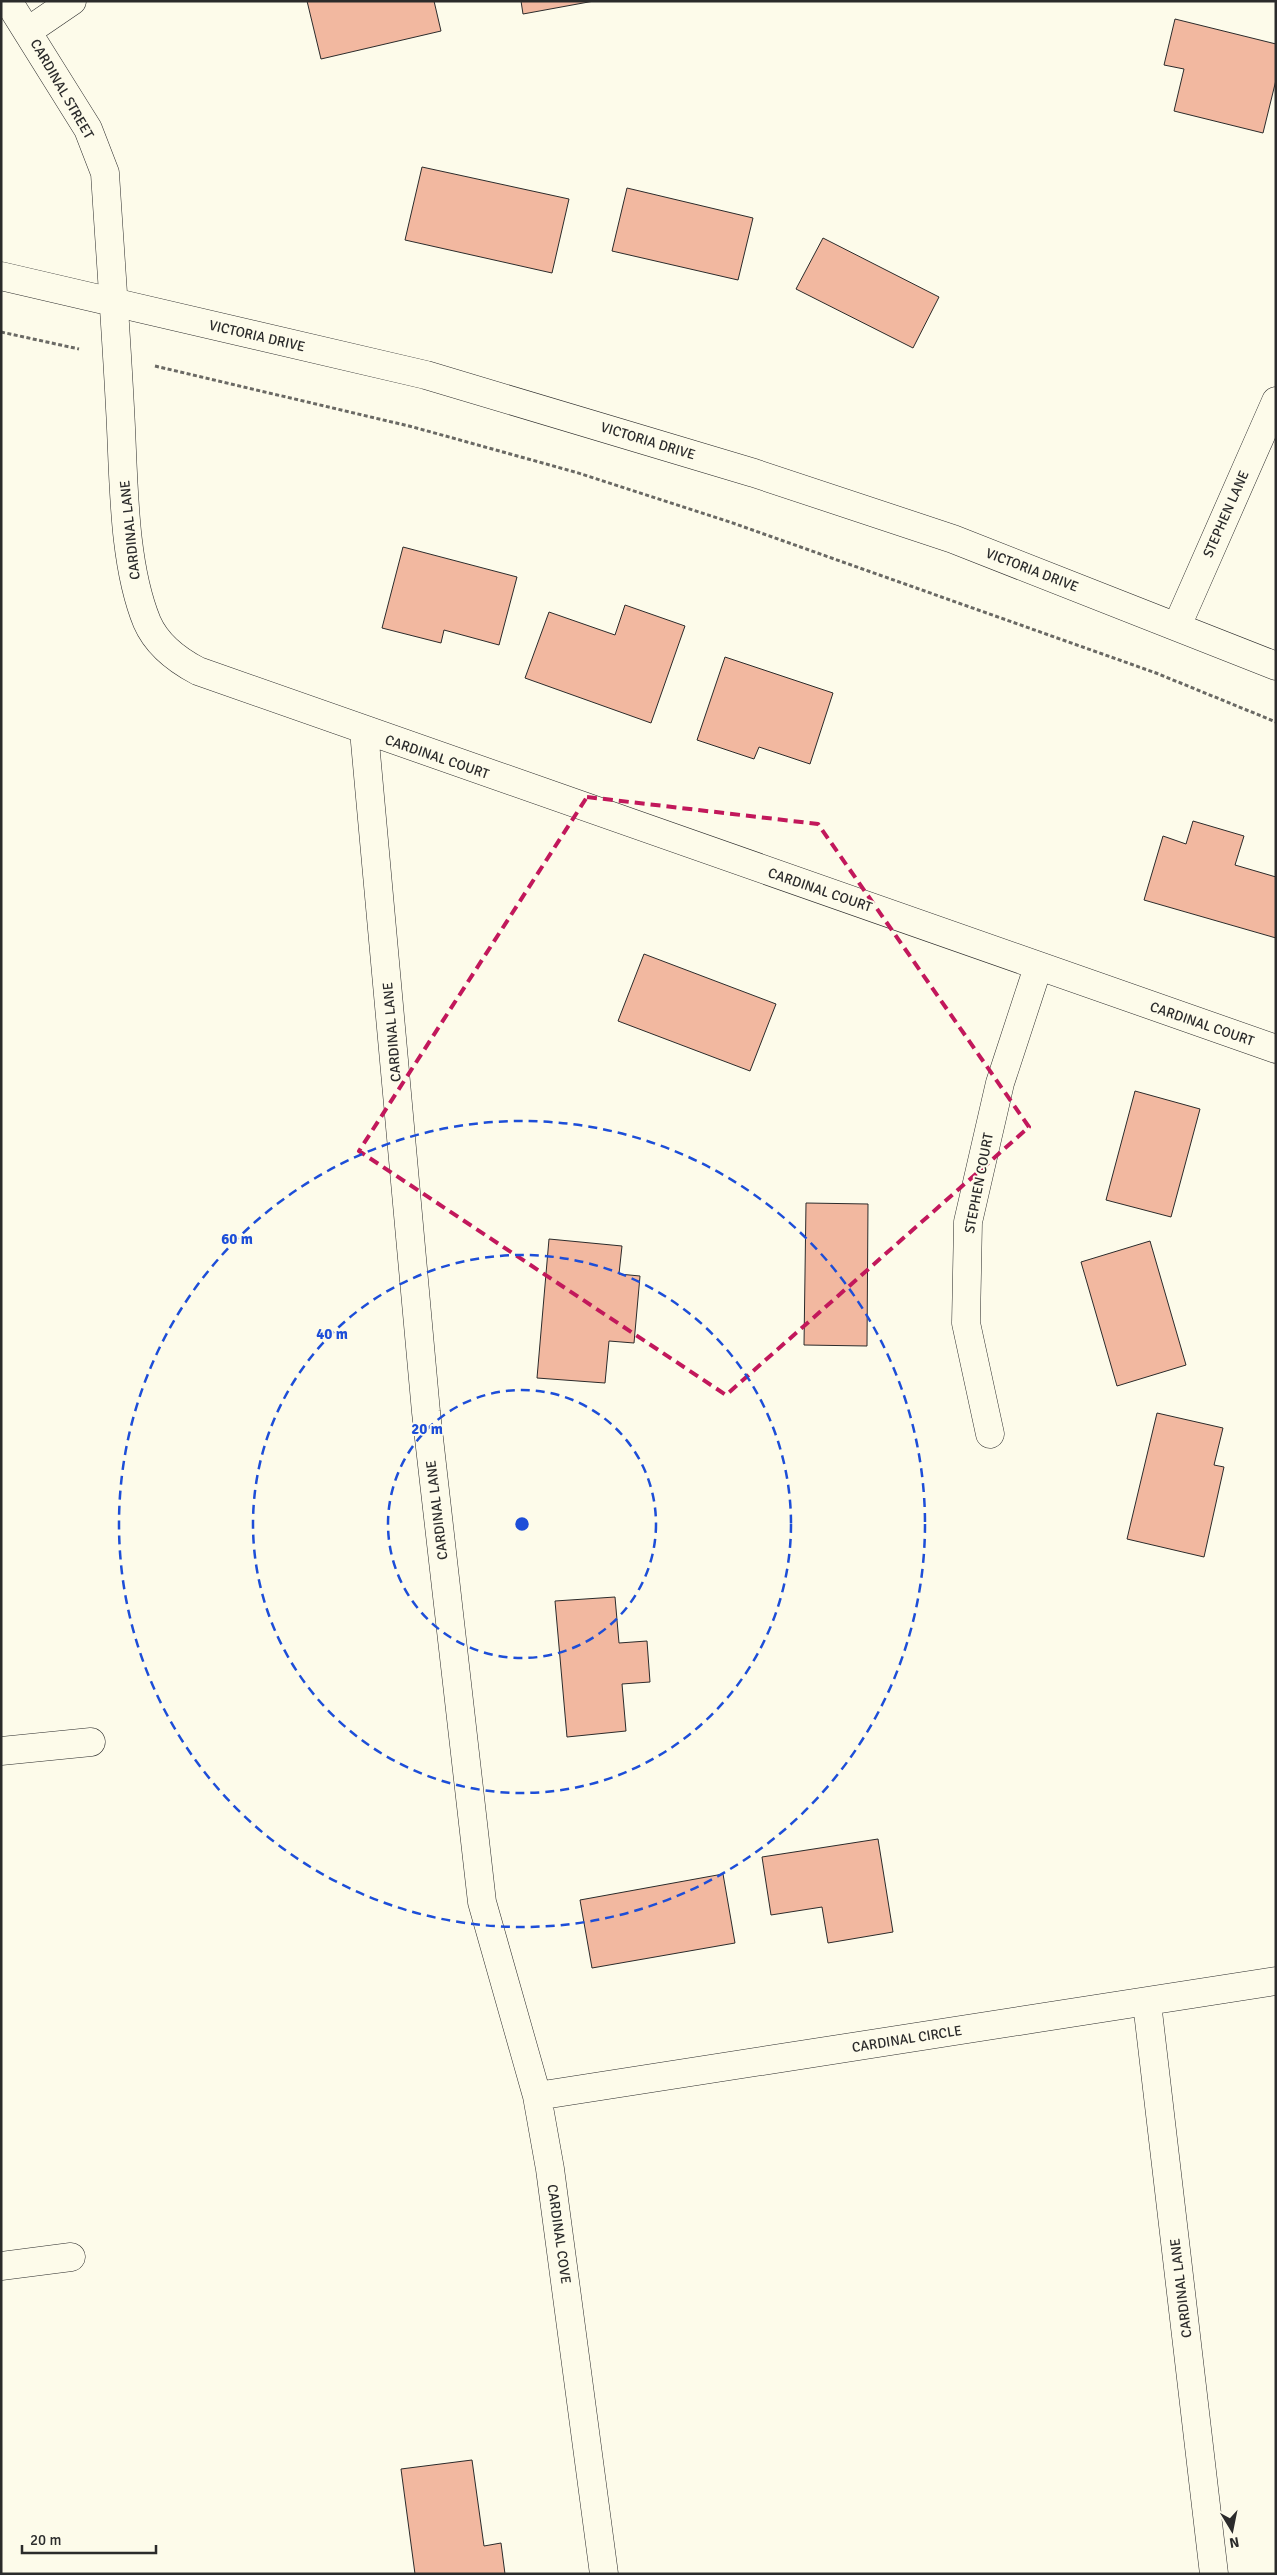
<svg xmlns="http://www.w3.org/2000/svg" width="1277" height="2575" viewBox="0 0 1277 2575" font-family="Signika,sans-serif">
  <rect width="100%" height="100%" fill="#fdfbea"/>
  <path fill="#f2b8a0" stroke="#2b2b2b" d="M307,1H434L441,31L321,59Z
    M521,1H594L523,14Z
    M1175,19L1276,44V80L1263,133L1174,111L1184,69L1164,65Z
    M422,167L569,199L552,273L405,240Z
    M627,188L753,218L738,280L612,251Z
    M823,238L939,297L913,348L796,289Z
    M403,547L517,577L499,645L444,630L441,643L382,628Z
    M625,605L685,626L651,723L525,678L549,612L615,635Z
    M725,657L833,693L810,764L759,747L754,759L697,740Z
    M1193,821L1244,836L1235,865L1276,877V938L1144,900L1163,836L1186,844Z
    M644,954L776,1004L750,1071L618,1021Z
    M1135,1091L1200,1109L1171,1217L1106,1200Z
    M806,1203L868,1204L867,1346L804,1345Z
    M549,1239L622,1246L619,1274L640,1276L634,1343L609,1341L605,1383L537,1378Z
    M1150,1241L1186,1365L1117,1386L1081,1262Z
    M1157,1413L1223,1428L1214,1465L1224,1467L1204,1557L1127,1539Z
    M615,1597L619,1643L647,1641L650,1682L622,1684L626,1731L567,1737L555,1601Z
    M878,1839L893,1932L828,1943L822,1907L771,1915L762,1857Z
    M723,1874L735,1943L592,1968L580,1900Z
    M472,2460L484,2546L501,2543L505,2574H415L401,2469Z"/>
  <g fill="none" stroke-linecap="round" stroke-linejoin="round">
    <g stroke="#2b2b2b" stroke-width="29">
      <path id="minor" d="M8,1L88,129L105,173C110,252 116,330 120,408C124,475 122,561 147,622C157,645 177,660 198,671L1276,1049
        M28,31L72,1
        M1,276L426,375L754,473L953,539L1276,666
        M1177,626L1276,401
        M364,731L426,1412L482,1902L537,2096L550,2169L604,2574
        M990,1434L966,1323L968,1222L1000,1083L1038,967
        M1,1751L91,1742
        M1147,2003L1214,2574
        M537,2096L1276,1981
        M1,2266L71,2257"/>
    </g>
    <path stroke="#6a6964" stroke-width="3" stroke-dasharray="4 2.5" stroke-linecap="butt" d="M1,332L79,349
      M155,366L413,427L575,472L730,522L1156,673L1276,722"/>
    <use href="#minor" stroke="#fdfbea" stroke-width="28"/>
  </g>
  <path fill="none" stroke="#c2185b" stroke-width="4" stroke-dasharray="10 6" stroke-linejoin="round" d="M587,797L818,824L1029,1127L726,1395L359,1151Z"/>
  <g fill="none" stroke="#1d4ed8" stroke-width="2.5" stroke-dasharray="9 6">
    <circle cx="522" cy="1524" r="134"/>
    <circle cx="522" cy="1524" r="269"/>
    <circle cx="522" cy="1524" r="403"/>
  </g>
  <g text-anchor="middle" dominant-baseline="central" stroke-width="4" stroke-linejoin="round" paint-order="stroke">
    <g font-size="14" fill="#2b2b2b" stroke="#fdfbea">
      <text transform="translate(62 89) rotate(60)">CARDINAL STREET</text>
      <text transform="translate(257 336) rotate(13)">VICTORIA DRIVE</text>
      <text transform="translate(648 441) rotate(17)">VICTORIA DRIVE</text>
      <text transform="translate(1226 514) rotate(-66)">STEPHEN LANE</text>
      <text transform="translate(130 530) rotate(-96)">CARDINAL LANE</text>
      <text transform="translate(1032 570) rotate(21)">VICTORIA DRIVE</text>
      <text transform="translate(437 757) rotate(19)">CARDINAL COURT</text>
      <text transform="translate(820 890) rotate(19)">CARDINAL COURT</text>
      <text transform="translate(1202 1024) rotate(19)">CARDINAL COURT</text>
      <text transform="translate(392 1032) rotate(-95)">CARDINAL LANE</text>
      <text transform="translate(979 1183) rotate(-79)">STEPHEN COURT</text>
      <text transform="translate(437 1510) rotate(-97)">CARDINAL LANE</text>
      <text transform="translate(907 2039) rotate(-9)">CARDINAL CIRCLE</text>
      <text transform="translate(559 2234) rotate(82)">CARDINAL COVE</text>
      <text transform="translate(1181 2288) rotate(-97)">CARDINAL LANE</text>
    </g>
  </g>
  <circle cx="522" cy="1524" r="8" fill="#1d4ed8" stroke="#fdfbea" stroke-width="2.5"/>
  <g font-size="15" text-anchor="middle" font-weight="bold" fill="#1d4ed8" stroke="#fdfbea" stroke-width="4" stroke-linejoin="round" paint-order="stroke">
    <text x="237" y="1244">60 m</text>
    <text x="332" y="1339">40 m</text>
    <text x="427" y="1434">20 m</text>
  </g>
  <rect width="1277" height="2575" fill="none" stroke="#2b2b2b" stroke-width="5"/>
  <g transform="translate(1232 2530) rotate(170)" stroke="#fdfbea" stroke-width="4" paint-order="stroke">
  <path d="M0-4L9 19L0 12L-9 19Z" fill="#2b2b2b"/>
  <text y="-8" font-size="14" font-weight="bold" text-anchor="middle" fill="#2b2b2b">N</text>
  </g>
  <path d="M22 2545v8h134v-8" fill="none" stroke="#2b2b2b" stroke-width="2.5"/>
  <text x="30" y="2545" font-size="15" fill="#2b2b2b" stroke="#fdfbea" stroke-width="4" paint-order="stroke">20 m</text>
</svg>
